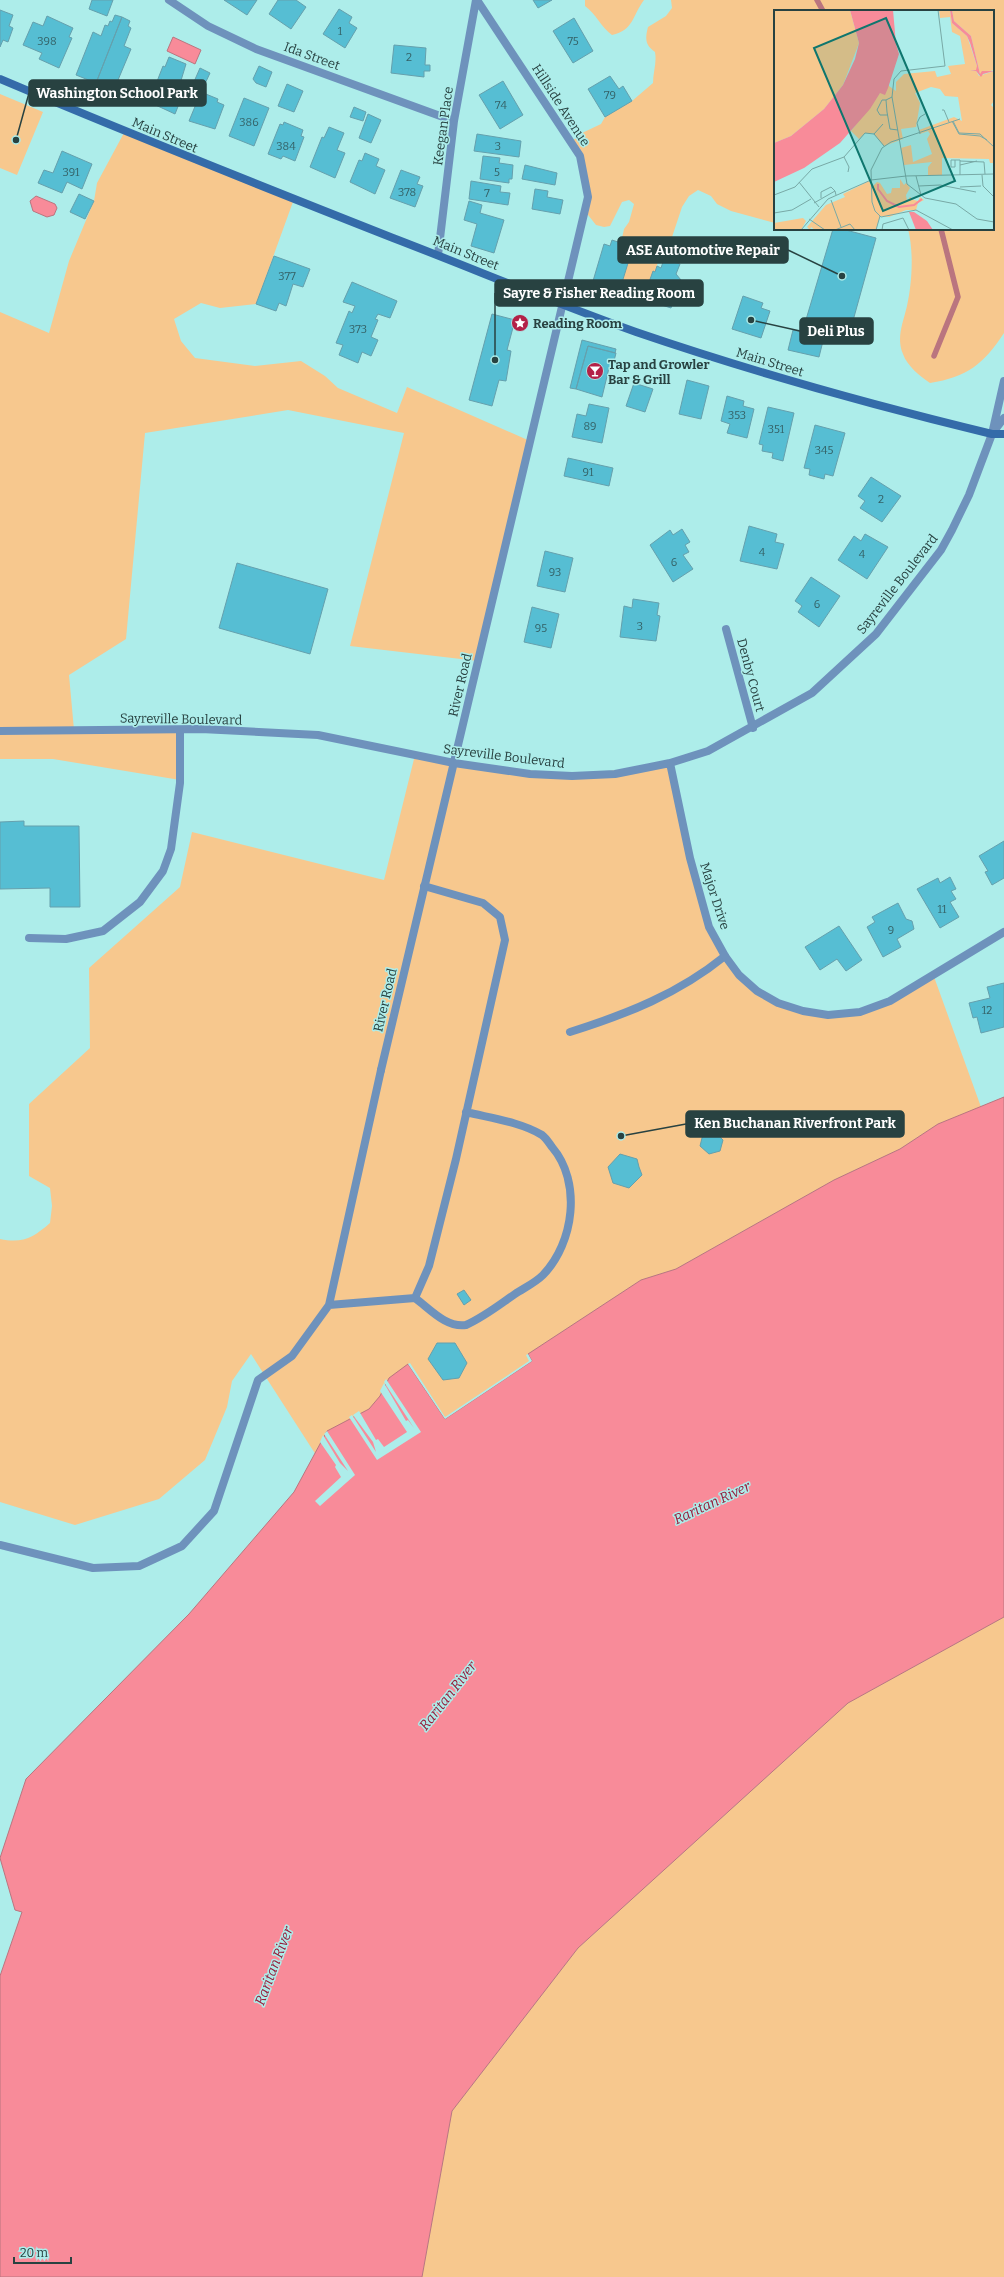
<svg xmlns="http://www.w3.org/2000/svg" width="1004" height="2277" viewBox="0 0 1004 2277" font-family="Bitter,serif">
  <rect width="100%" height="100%" fill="#adedea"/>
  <path fill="#f7c88e" d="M585,0H644C632,16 634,30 612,35C601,27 596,14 585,6Z
    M671,0H1004V333C984,364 967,377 930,383C920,376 907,366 903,354C896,338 903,323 907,306C912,283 914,252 908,229H993V11H775V223L731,211L717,204L711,196L698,190L689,196L682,207L672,237L663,245L655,272L643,299L620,289L633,247L621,243L624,229L629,222L634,204L629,200L622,202L610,226L604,227L596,225L585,211C590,188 584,162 571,142L582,133L601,124L605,117L632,101L653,83C653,72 657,63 655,52C645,45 645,39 648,27L666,16L672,8Z
    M0,94L43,112L17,175L0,168Z
    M125,131L294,199L256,304L220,308L201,303L174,319L181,341L195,358L255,366L301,361L325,376L338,388L397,413L407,387L530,441L478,661L350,646L404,433L288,410L145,433L126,639L69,675L74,730H180V780L53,759H0V312L49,333L69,261L94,201L97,183Z
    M415,755L572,776L670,763L709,927L725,956L757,991L803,1011L860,1012L890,1001L933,974L981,1107L938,1124L900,1149L834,1180L676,1269L641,1280L528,1354L532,1361L445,1419L294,1492L316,1455L251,1354L232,1381L227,1407L205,1460L159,1499L75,1525L0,1502V1239C23,1244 34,1237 50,1223L52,1206L50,1188L29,1176V1104L90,1048L89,968L180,887L192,832L384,880Z
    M1004,1617V2277H422L452,2111L578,1948L848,1703Z"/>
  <path fill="#f88b99" stroke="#ba757f" d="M173,37L201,50L195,64L167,51Z
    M36,196L55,204L57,208L54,215L47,217L33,211L30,201Z
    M1004,1097V1617L848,1703L578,1948L452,2111L422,2277H0V1976L22,1912L15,1910L0,1858L26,1779L189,1614L294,1492L327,1431L369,1409L380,1396L389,1378L408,1364L445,1419L532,1361L528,1354L641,1280L676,1269L834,1180L900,1149L938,1124Z"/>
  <path fill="#adedea" d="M528,1354L532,1361L445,1419L408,1364L410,1363L445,1417L529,1361L526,1355Z
    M386,1379L421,1432L377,1460L349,1417L352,1415L376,1452L373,1442L353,1415L359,1411L376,1440L378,1439L384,1447L407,1432L380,1391L384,1383L406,1421L408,1420L414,1428L384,1382Z
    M327,1431L355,1475L320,1506L315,1501L341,1477L335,1467L336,1465L320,1442L323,1435L340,1463L348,1471L324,1434Z"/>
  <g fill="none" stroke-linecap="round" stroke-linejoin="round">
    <path stroke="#ba757f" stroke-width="5.5" d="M817,0L823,11
      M934,356L958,297L941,229"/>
  </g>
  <path fill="#56bed3" stroke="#65a0ad" d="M92,0H113L107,16L89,9Z
    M224,0H257L247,15Z
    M278,0H296L306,7L291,29L269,14Z
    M533,0H552L538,8Z
    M339,9L352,17L349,23L357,28L345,48L323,34Z
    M0,10L13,15L9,26L13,28L8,42L3,40L0,47Z
    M115,15L122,17L96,83L76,75L93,32L101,36L105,25L108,26L110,21L112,22Z
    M47,16L73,28L69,37L72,38L59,68L39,59L42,53L23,45L33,22L43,26Z
    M122,17L130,21L128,26L131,28L124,46L131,49L118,80L120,81L116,91L96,83Z
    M574,18L593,51L573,63L553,31Z
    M394,45L426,48L425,65H430V71H424V77L391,73Z
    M169,57L186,64L179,87L185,89L175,114L149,102L163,66L165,67Z
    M259,66L272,72L266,87L256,83L253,79Z
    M200,68L210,73L203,88L193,84Z
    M610,76L619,89L623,86L632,101L605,117L588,89Z
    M503,81L523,115L500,129L479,95Z
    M287,84L303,91L294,112L278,106Z
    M201,92L218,99L217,102L224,105L215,129L189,121Z
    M244,98L269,108L254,146L229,136Z
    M354,107L366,112L363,121L350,117Z
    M368,114L381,120L371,143L359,138Z
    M284,122L303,130L301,136L304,137L295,161L283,156L281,159L268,154L280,124L283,125Z
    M329,127L344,133L337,150L345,153L335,178L310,167L322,137L324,138Z
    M477,134L521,141L519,157L474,151Z
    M62,151L92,164L82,189L67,182L62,193L38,183L44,170L53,173Z
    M365,153L379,159L376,166L385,170L375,194L350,182L359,160L362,161Z
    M483,156L500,158L499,163L513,165L512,179H509V183L480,179Z
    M525,165L557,173L555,185L522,179Z
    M401,170L420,177L417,184L423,186L415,207L390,198Z
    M471,181L501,186L500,192L510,193L508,205L469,199Z
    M535,189L548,191L547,197L563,200L560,214L532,209Z
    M79,194L94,201L85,219L70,212Z
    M469,201L482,205L480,213L504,220L494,253L471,246L477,224L464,220Z
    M833,229H842L876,238L849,335L805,323Z
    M612,240L633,247L620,289L593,281L604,244L610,246Z
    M274,256L310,269L303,287L293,284L286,306L279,303L276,311L256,304Z
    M664,259L680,264L676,274L681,280L671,308L643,299L653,271L655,272L657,266L661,268Z
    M352,282L397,301L390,318L378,314L375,319L378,320L371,337L378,340L371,356L362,352L358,363L339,355L343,345L336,343L349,311L352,313L355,306L343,302Z
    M743,296L763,303L761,308L770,311L761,338L732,329Z
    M492,314L515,320L507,350L511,351L506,381L499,380L492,406L469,400Z
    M793,330L824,337L819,357L788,350Z
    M582,340L616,349L615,353L588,346L576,389L570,388Z
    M588,346L616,353L612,369L609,368L602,397L576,389Z
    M687,380L709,386L701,419L679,414Z
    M634,383L653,389L645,412L626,406Z
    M727,396L744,401L743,406L754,409L747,438L727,433L730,424L721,421Z
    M589,404L609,408L602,443L572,437L577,414L586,416Z
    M768,407L794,413L783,461L772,458L773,453L762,451L763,445L759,444Z
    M815,425L845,433L833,476L825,474L824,479L809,475L810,469L804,468Z
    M568,458L613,468L609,486L564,476Z
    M871,477L901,496L882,522L860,508L865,501L858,496Z
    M749,526L777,534L775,542L784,544L777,569L740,561Z
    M682,529L690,542L685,545L689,552L683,555L693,569L673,582L650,545L670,530L673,535Z
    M865,534L888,547L867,579L838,560L854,536L861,541Z
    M545,551L573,558L565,592L537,586Z
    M237,563L328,589L310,654L219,628Z
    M811,577L840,596L819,627L798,612L802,606L795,601Z
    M633,599L659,603L657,615L660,616L656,641L620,637L624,606L632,608Z
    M532,607L559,614L551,648L524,642Z
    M24,821V826H79L80,907H50V888L0,889V822Z
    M1004,841V878L992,885L985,872L988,871L979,856Z
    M950,877L956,889L951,891L956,899L950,902L959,917L940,928L917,889L938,878L940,883Z
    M898,903L906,919L912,921L914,929L897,939L901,947L883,957L867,927L875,922L872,917Z
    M839,926L862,960L846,971L837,959L820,970L805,947Z
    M1004,983V1027L981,1033L977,1017L973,1018L969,1003L990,998L987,987Z
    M714,1131L723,1140L720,1151L709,1154L700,1146L703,1134Z
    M620,1154L637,1159L639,1167L642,1175L629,1188L613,1183L608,1167Z
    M464,1290L471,1300L464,1305L457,1294Z
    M437,1343H455L467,1363L459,1378L443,1380L428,1359Z"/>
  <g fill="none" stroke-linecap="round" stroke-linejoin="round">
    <path stroke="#6e92bc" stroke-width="8" d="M29,938L66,939L103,931L140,902L163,871L171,849L180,783V730
      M570,1032C627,1014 678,994 725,956
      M415,1298C430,1309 446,1328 466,1325C484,1317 499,1305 515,1294C524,1288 535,1283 543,1275C574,1243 582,1182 552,1147C549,1143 546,1138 542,1135C521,1122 490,1118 466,1112
      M329,1305L415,1298L429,1266L456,1159L505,940L500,917L483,903L424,886
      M0,1545L93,1568L139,1566L182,1546L214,1511L258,1380L292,1356L329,1305L381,1070"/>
    <path stroke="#6e92bc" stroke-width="8" d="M169,0L208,26L256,49L454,121
      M438,255L454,121L476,0
      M994,431L1004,418
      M726,629L753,728
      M0,731L201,729L318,735L454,763L530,774L572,776L615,774L670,763L708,751L812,693L876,634L941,550L952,530L969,495L992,434L1004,381
      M670,763L690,858L709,927L725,956L739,975L757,991L778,1003L803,1011L828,1015L860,1012L890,1001L1004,932
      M381,1070L588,197L580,156L477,0"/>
    <path stroke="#346ba9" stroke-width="8" d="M0,79C130,134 261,186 393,238C474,269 554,303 636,332C753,372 872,405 992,434H1004"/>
  </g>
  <defs>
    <g id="sight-disc" transform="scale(0.9)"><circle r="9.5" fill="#b32147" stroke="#adedea"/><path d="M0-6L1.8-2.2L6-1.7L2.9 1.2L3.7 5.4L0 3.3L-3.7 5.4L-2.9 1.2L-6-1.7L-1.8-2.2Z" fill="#fff"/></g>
    <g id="bar-disc" transform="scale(0.9)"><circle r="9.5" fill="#b32147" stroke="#adedea"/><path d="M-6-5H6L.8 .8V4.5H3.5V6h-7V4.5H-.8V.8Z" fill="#fff"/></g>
  </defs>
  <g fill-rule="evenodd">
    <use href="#sight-disc" x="520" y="323"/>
    <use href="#bar-disc" x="595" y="371"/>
  </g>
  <g text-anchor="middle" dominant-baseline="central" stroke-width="3" stroke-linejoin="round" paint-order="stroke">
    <g font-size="11" fill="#346166">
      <text x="340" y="31">1</text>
      <text x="47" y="41">398</text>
      <text x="573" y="41">75</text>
      <text x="409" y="57">2</text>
      <text x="610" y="95">79</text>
      <text x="501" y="105">74</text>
      <text x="249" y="122">386</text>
      <text x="286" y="146">384</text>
      <text x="498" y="146">3</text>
      <text x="71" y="172">391</text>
      <text x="497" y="172">5</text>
      <text x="407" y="192">378</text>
      <text x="487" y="193">7</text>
      <text x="287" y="276">377</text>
      <text x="358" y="329">373</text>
      <text x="737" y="415">353</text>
      <text x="590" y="426">89</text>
      <text x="776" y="429">351</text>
      <text x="824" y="450">345</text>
      <text x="588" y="472">91</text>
      <text x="881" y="499">2</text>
      <text x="762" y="552">4</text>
      <text x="862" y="554">4</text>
      <text x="674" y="562">6</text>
      <text x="555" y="572">93</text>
      <text x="817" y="604">6</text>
      <text x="640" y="626">3</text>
      <text x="541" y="628">95</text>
      <text x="942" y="909">11</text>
      <text x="891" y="930">9</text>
      <text x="987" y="1010">12</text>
    </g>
    <g font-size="13" fill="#284241" stroke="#adedea">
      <text transform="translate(312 56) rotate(20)">Ida Street</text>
      <text transform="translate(561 105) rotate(57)">Hillside Avenue</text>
      <text transform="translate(443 126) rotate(-82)">Keegan Place</text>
      <text transform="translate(165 135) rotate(23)">Main Street</text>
      <text transform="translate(466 253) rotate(22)">Main Street</text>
      <text transform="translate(770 362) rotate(17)">Main Street</text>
      <text transform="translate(897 584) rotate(-52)">Sayreville Boulevard</text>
      <text transform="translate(751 675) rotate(75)">Denby Court</text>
      <text transform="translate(460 685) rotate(-77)">River Road</text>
      <text transform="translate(181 719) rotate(1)">Sayreville Boulevard</text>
      <text transform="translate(504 756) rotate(7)">Sayreville Boulevard</text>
      <text transform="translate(715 896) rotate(72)">Major Drive</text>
      <text transform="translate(385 1000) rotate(-77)">River Road</text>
    </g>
    <g font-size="13" font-weight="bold" fill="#284241" stroke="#adedea" text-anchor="start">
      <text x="533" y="323">Reading Room</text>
      <text x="608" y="364">Tap and Growler<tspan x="608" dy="15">Bar &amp; Grill</tspan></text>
    </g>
    <g font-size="14" font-style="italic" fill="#971c3b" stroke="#adedea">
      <text transform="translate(712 1503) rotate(-25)">Raritan River</text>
      <text transform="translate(448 1696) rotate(-52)">Raritan River</text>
      <text transform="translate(274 1966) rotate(-69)">Raritan River</text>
    </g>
  </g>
  <g transform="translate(774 10)">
    <rect width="220" height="220" fill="#adedea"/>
    <path d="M0,0H76L85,33L69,75L50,99L17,126L0,133ZM165,0H176L178,13L193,26L203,56V60L196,61H202L205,66L220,61V91L217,95L220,98V153H216L215,149L168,148V165H154V157L158,152L130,155L127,138L137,135L139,152L158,144L153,129L156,124L154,121L146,124L145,120L180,107L188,111L184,87L171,86L166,79L157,77L141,83L146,93L142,117L127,119L129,129L110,136L99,123H91L85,129L77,121L111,76L115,73V76L122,81V72L130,64L161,61L163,67L177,64L174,56L191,54L186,26L178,22L176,7L166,8ZM178,0H220V60L206,64L197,26L180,11ZM126,169L130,175L132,173L136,178L132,185L133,191L136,187L140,190L144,191L146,187L150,190L144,193L142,200H132L115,207L106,206L102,220H41L37,217L36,220L33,217L52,195L71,187L69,184L95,171L98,177L103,172L106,173L113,184L117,183L118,178H126ZM29,208L32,211L27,220H0V213Z" fill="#f7c88e"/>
    <path d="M76,0H119L122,34L125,44L114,78L111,85L106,83L96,99L66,133L30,158L0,172V133L17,126L50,99L69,75L81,49L85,33ZM176,0H178L180,11L197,26L206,64L208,61H220L209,64L207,67L202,61H196L202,60L203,56L196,33L193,26L178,13ZM135,202H140L153,211L159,220H142Z" fill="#f88b99"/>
    <path fill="none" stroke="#f88b99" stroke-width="2" d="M104,174V179L113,191L125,197L140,195L148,189"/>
    <path fill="none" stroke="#78a9a6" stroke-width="1" d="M164,0L171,56L127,61L120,69L118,87L133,174L151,188L182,194L203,209L220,212M118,87L112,90L113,102L116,119L124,120M112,90H108L103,100L106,105H114M168,100H170L175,112M178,111L185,124L206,126L213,130M179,111L185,123L206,124L220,137M100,124L109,114M146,124L143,113L146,107L151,104M70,147L75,157L74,162M181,150V157H177V150H186V165M186,151L210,152L211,164M186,155L203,151M208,165L209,176L220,187M142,166L147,185M25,172L45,197M145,176L166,175L202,182M186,177L207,176M0,185L21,177L38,159L70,147L91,123L100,124L110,136M47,188V182L57,177L61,181M57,190L67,217M98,192L97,160L108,138L117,132L186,109M98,192L101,201L107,207L142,200L179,220M40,193L61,181L62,185M0,203L18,200L37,189M35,209L51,220M27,220L54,189L97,170L132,166L220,164M61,220L76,214L81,220M102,220L106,206M108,220L109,214L129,208L135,220"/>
    <path fill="#0f766e" fill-opacity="0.15" stroke="#0f766e" stroke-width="2" d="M112,8L181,171L109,201L40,38Z"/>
    <rect width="220" height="220" fill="none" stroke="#284241" stroke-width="2"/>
  </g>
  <path fill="none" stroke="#284241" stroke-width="1.5" d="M16 140L29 93M842 276L788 250M495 360L495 293M751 320L800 331M621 1136L686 1124"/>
  <g fill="#284241" stroke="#adedea" stroke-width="1.5">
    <circle cx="16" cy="140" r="4"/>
    <circle cx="842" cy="276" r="4"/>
    <circle cx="495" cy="360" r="4"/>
    <circle cx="751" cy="320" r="4"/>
    <circle cx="621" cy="1136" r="4"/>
  </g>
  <g fill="#284241" stroke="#284241" stroke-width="1.5">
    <rect x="29" y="80" width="177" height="26" rx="4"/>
    <rect x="618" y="237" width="170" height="26" rx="4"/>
    <rect x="495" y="280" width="208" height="26" rx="4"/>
    <rect x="800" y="318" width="73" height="26" rx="4"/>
    <rect x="686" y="1111" width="218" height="26" rx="4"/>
  </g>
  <g font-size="14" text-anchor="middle" font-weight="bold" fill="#fff">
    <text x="117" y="98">Washington School Park</text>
    <text x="703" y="255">ASE Automotive Repair</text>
    <text x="599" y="298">Sayre &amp; Fisher Reading Room</text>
    <text x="836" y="336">Deli Plus</text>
    <text x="795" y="1128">Ken Buchanan Riverfront Park</text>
  </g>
  <path d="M14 2257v6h57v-6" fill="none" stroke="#284241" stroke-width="2"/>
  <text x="20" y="2257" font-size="12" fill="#284241" stroke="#adedea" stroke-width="3" paint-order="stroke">20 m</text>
</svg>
